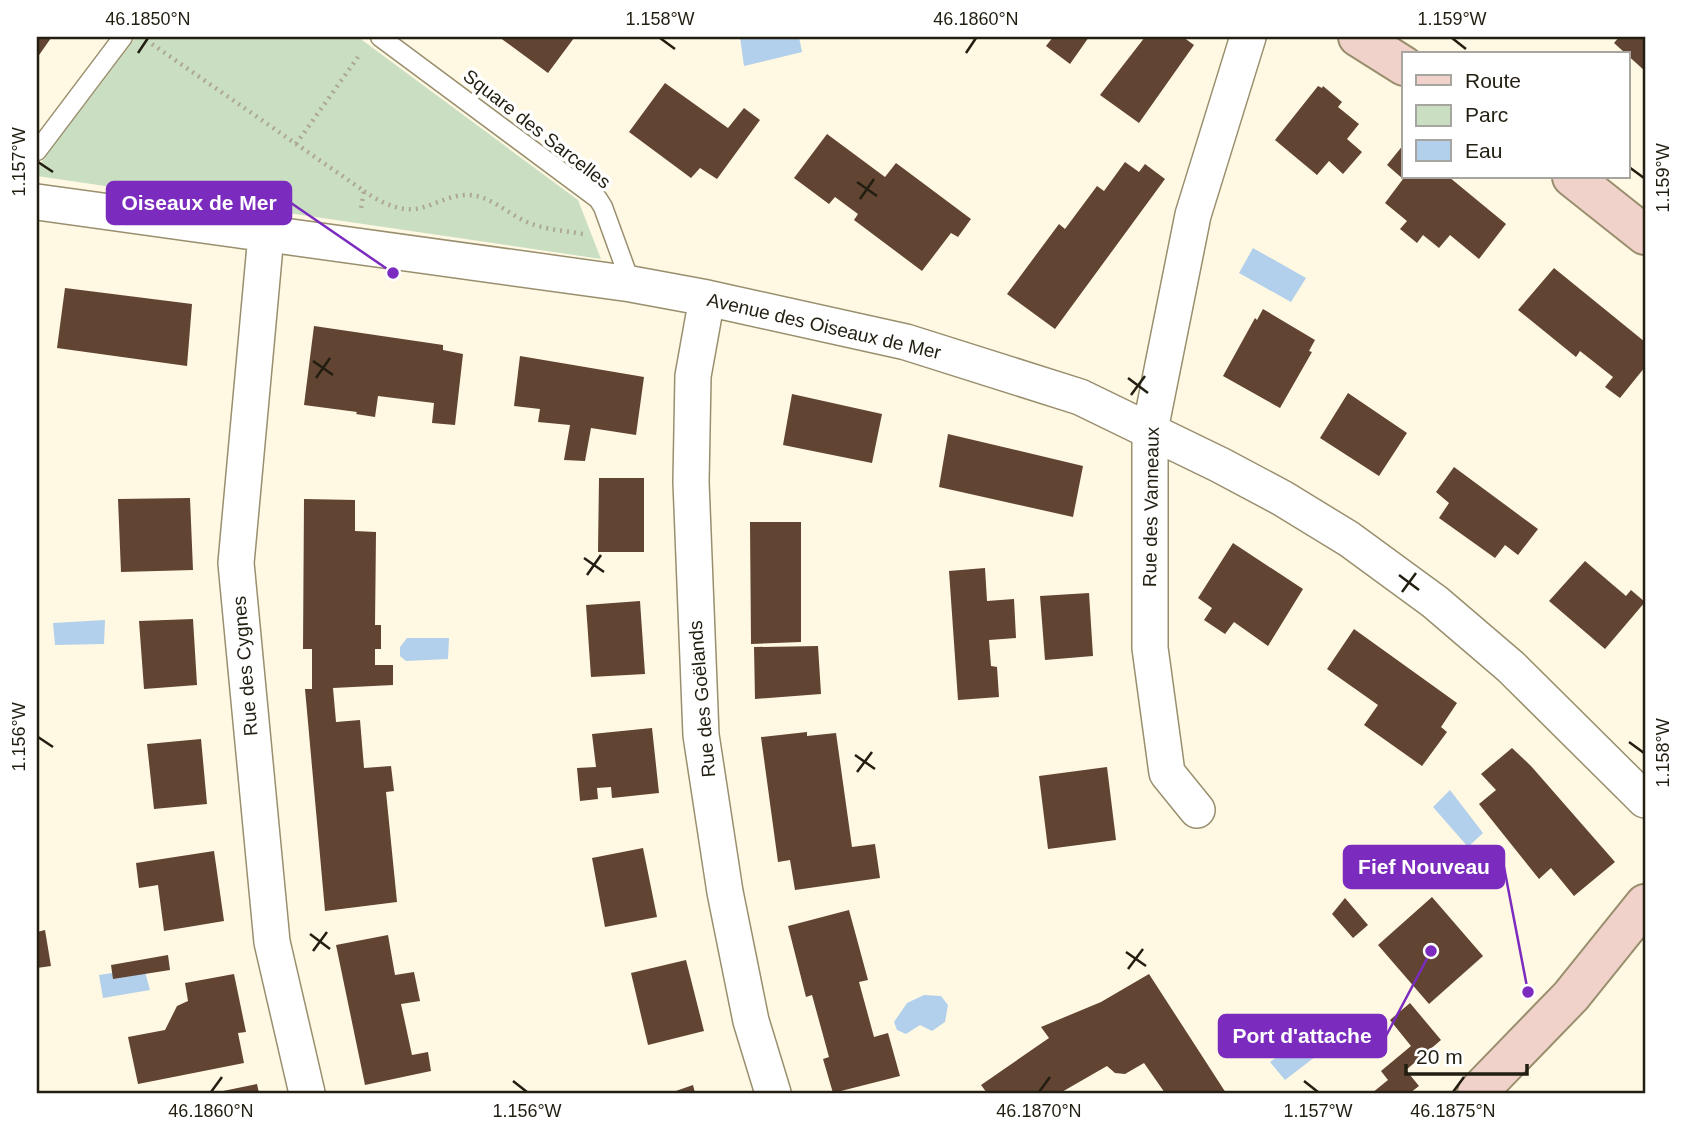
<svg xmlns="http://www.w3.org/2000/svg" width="1682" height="1130" viewBox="0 0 1682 1130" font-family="Arial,sans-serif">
  <rect width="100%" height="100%" fill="#fff8e3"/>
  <path fill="#cadfc1" d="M136,37H358L578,200L601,259L37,176V168Z"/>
  <path fill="#b2d0eb" d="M740,37H799L802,52L744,66Z
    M1253,248L1306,278L1291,302L1239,273Z
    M105,620L104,644L55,645L53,623Z
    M407,638H449L448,659L406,661L400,656V647Z
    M1450,790L1483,833L1468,847L1433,807Z
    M144,968L150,990L103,998L99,975Z
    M924,995L941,996L948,1005L945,1022L932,1031L920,1025L906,1034L897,1030L894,1022L907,1003Z
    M1337,1014L1350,1030L1285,1080L1270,1062Z"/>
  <path fill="#614431" d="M37,37L51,38L37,58Z
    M499,37H572L574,38L548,73Z
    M1053,37H1089L1070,64L1046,46Z
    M1145,37H1183L1194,45L1139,123L1100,95Z
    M1619,37H1645V71L1614,43Z
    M665,83L728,128L744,108L760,120L717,179L700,168L691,178L629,132Z
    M1318,86L1322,88L1323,86L1342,102L1338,107L1359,124L1347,139L1362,152L1343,174L1329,161L1317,175L1275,140Z
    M827,134L885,177L896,163L971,219L958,237L951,233L922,271L854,220L858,214L835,197L829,204L794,178Z
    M1404,144V177H1449L1506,224L1479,259L1450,235L1439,248L1423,235L1417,243L1400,229L1407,221L1385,203L1403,179L1387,165Z
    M1125,162L1139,172L1145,164L1165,179L1055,329L1007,294L1059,224L1065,229L1097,186L1104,191Z
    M1554,268L1645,342V367L1620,398L1605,387L1613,377L1580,351L1576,357L1518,310Z
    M65,288L192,304L187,366L57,348Z
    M1263,309L1315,340L1309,351L1312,352L1280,408L1223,376L1255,318L1257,320Z
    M314,326L443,345V350L463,354L455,425L432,423L434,403L378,396L375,417L356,414L357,412L304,405Z
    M520,356L644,377L636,435L591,428L585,461L564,460L570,425L538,422L540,409L514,406Z
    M1348,393L1407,433L1379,476L1320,438Z
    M792,394L882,414L872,463L783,445Z
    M948,434L1083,466L1073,517L939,487Z
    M1454,467L1538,529L1518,555L1505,545L1495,558L1439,518L1449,503L1436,492Z
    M599,478H644V552H598Z
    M190,498L193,570L121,572L118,499Z
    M304,499L355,500V531L376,532L375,625H381V649H375V665H393V685L333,688L336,722L360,720L364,768L391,766L394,791L386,792L397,902L325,911L305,689H312V649H303Z
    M750,522H801V642L751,644Z
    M1233,543L1303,589L1268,646L1234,622L1225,634L1204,620L1212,608L1198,598Z
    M1585,561L1626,596L1631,590L1645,602L1605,649L1549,601Z
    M985,568L987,601L1014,599L1016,638L989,640L991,666L997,667L999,697L958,700L949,571Z
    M1089,593L1093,656L1045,660L1040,596Z
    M640,601L645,674L591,677L586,605Z
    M193,619L197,685L144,689L139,621Z
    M1354,629L1457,703L1441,727L1447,732L1422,766L1364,725L1378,705L1327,669Z
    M818,646L821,694L755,699L754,647Z
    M652,728L659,793L612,798L611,787L597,788L598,799L580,801L577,768L596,767L592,734Z
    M807,732V736L836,733L852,847L875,844L880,878L795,890L790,860L778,862L761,737Z
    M201,739L207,804L154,809L147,744Z
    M1512,748L1531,766L1615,862L1574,896L1551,868L1539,879L1479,804L1496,790L1481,774Z
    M1107,767L1116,840L1048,849L1039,776Z
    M643,848L657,917L605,927L592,858Z
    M214,851L224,921L164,931L158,885L139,888L136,863Z
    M1432,897L1483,956L1429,1004L1378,945Z
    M1345,898L1368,925L1353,938L1332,914Z
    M849,910L868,980L859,982L874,1037L888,1033L900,1076L833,1093L823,1059L829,1057L812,995L806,997L788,926Z
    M45,930L51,966L37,968V932Z
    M388,935L395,975L414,972L420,1001L401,1004L412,1055L428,1052L431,1071L365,1085L336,945Z
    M168,955L170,970L113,979L111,965Z
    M686,960L704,1031L648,1045L631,973Z
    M234,974L246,1032L238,1033L244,1063L138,1084L128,1037L165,1030L177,1006L188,1001L185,983Z
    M1149,974L1226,1093H1165L1144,1063L1125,1074L1115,1073L1107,1066L1060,1093H987L981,1085L1049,1038L1041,1027L1101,1002Z
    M1410,1003L1441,1040L1406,1070L1419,1086L1410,1093H1372L1388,1080L1381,1071L1411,1046L1390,1020Z
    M257,1084L259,1093H218V1092Z
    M693,1085L695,1093H670Z"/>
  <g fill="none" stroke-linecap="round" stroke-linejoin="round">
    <g stroke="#998f6e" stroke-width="21">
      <path id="lane" d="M380,37L598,199L603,207L631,284
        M37,151L123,37"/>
    </g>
    <g stroke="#998f6e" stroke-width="38">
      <path id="street" d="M37,202L631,284L707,298L906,342L1080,397L1220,465L1282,498L1349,539L1435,602L1511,667L1645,800
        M266,235L236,563L272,942L307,1093
        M707,298L693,376L691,482L701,735L725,892L751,1021L773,1093
        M1197,810L1167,773L1150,648V430L1193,215L1248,37"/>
    </g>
    <g stroke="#998f6e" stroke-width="42">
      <path id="secondary" d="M1358,37L1404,66
        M1572,177L1645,235
        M1477,1093L1571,996L1645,904"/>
    </g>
    <path stroke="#ada795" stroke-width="4.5" stroke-dasharray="2 5" stroke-linecap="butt" d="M152,44L364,191L361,208
      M296,144L358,57
      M364,191C381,203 403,214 424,207C438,203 452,195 466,195C491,194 511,218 535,225C550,230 567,231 583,234"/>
    <use href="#lane" stroke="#fff" stroke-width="18"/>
    <use href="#street" stroke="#fff" stroke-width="35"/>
    <use href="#secondary" stroke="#f0d2ca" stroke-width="38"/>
  </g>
  <path fill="none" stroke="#221e11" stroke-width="2.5" d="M660,38L675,49M1452,38L1466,49M138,53L148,38M966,53L976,38M38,162L53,172M1629,167L1644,178M857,182L877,196M860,199L874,179M313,361L333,375M316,378L330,358M1128,378L1148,393M1131,395L1145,376M584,558L604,572M587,575L601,555M1399,575L1419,590M1402,592L1416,573M38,737L53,747M1629,742L1644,753M855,755L875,769M857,772L872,752M310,934L330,949M313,951L327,932M1126,952L1146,966M1128,969L1143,949M513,1081L527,1092M1304,1081L1318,1092M211,1092L222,1077M1039,1092L1050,1077M1453,1092L1464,1077"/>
  <g text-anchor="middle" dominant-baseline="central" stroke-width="7" stroke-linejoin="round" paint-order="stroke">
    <g font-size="19" fill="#221e11" stroke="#fff">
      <text transform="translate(537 129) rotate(38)">Square des Sarcelles</text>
      <text transform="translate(824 326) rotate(13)">Avenue des Oiseaux de Mer</text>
      <text transform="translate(1151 507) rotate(-89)">Rue des Vanneaux</text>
      <text transform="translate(245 666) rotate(-95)">Rue des Cygnes</text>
      <text transform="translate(702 699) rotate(-95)">Rue des Goëlands</text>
    </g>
  </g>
  <path fill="none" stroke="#7b2cbf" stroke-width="2.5" d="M393 273L291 203M1528 992L1504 867M1431 951L1386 1036"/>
  <g fill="#7b2cbf" stroke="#fff" stroke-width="2.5">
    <circle cx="393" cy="273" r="7"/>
    <circle cx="1528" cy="992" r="7"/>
    <circle cx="1431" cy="951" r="7"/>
  </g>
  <g fill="#7b2cbf" stroke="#7b2cbf" stroke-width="2.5">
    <rect x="107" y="182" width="184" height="42" rx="7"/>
    <rect x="1344" y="846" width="160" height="42" rx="7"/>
    <rect x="1219" y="1015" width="167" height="42" rx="7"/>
  </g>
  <g font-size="21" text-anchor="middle" font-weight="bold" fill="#fff">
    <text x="199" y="210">Oiseaux de Mer</text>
    <text x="1424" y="874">Fief Nouveau</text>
    <text x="1302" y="1043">Port d'attache</text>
  </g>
  <rect width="1682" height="1130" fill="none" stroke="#ffffff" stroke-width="77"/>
  <rect x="1402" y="52" width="228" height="126" fill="#ffffff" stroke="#a7a5a0" stroke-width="2"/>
  <rect x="1416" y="75" width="35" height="10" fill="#f0d2ca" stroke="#a7a5a0" stroke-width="2"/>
  <text x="1465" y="88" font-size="21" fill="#221e11">Route</text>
  <rect x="1416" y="105" width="35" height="21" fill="#cadfc1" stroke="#a7a5a0" stroke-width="2"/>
  <text x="1465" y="122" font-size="21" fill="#221e11">Parc</text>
  <rect x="1416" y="140" width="35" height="21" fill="#b2d0eb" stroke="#a7a5a0" stroke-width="2"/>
  <text x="1465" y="158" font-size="21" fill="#221e11">Eau</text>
  <path d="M1406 1064v10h121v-10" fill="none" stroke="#221e11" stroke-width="3.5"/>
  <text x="1416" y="1064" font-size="21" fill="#221e11" stroke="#ffffff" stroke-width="5" paint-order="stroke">20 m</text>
  <rect x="38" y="38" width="1606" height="1054" fill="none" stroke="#221e11" stroke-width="2.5"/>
  <g font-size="18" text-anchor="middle" fill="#221e11">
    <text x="148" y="25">46.1850°N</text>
    <text x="660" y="25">1.158°W</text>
    <text x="976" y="25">46.1860°N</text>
    <text x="1452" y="25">1.159°W</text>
    <text transform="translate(19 162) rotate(-90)" y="6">1.157°W</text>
    <text transform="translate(1663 178) rotate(-90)" y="6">1.159°W</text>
    <text transform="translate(19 737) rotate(-90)" y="6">1.156°W</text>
    <text transform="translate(1663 753) rotate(-90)" y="6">1.158°W</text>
    <text x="211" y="1117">46.1860°N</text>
    <text x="527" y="1117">1.156°W</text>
    <text x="1039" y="1117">46.1870°N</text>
    <text x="1318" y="1117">1.157°W</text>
    <text x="1453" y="1117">46.1875°N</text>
  </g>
</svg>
